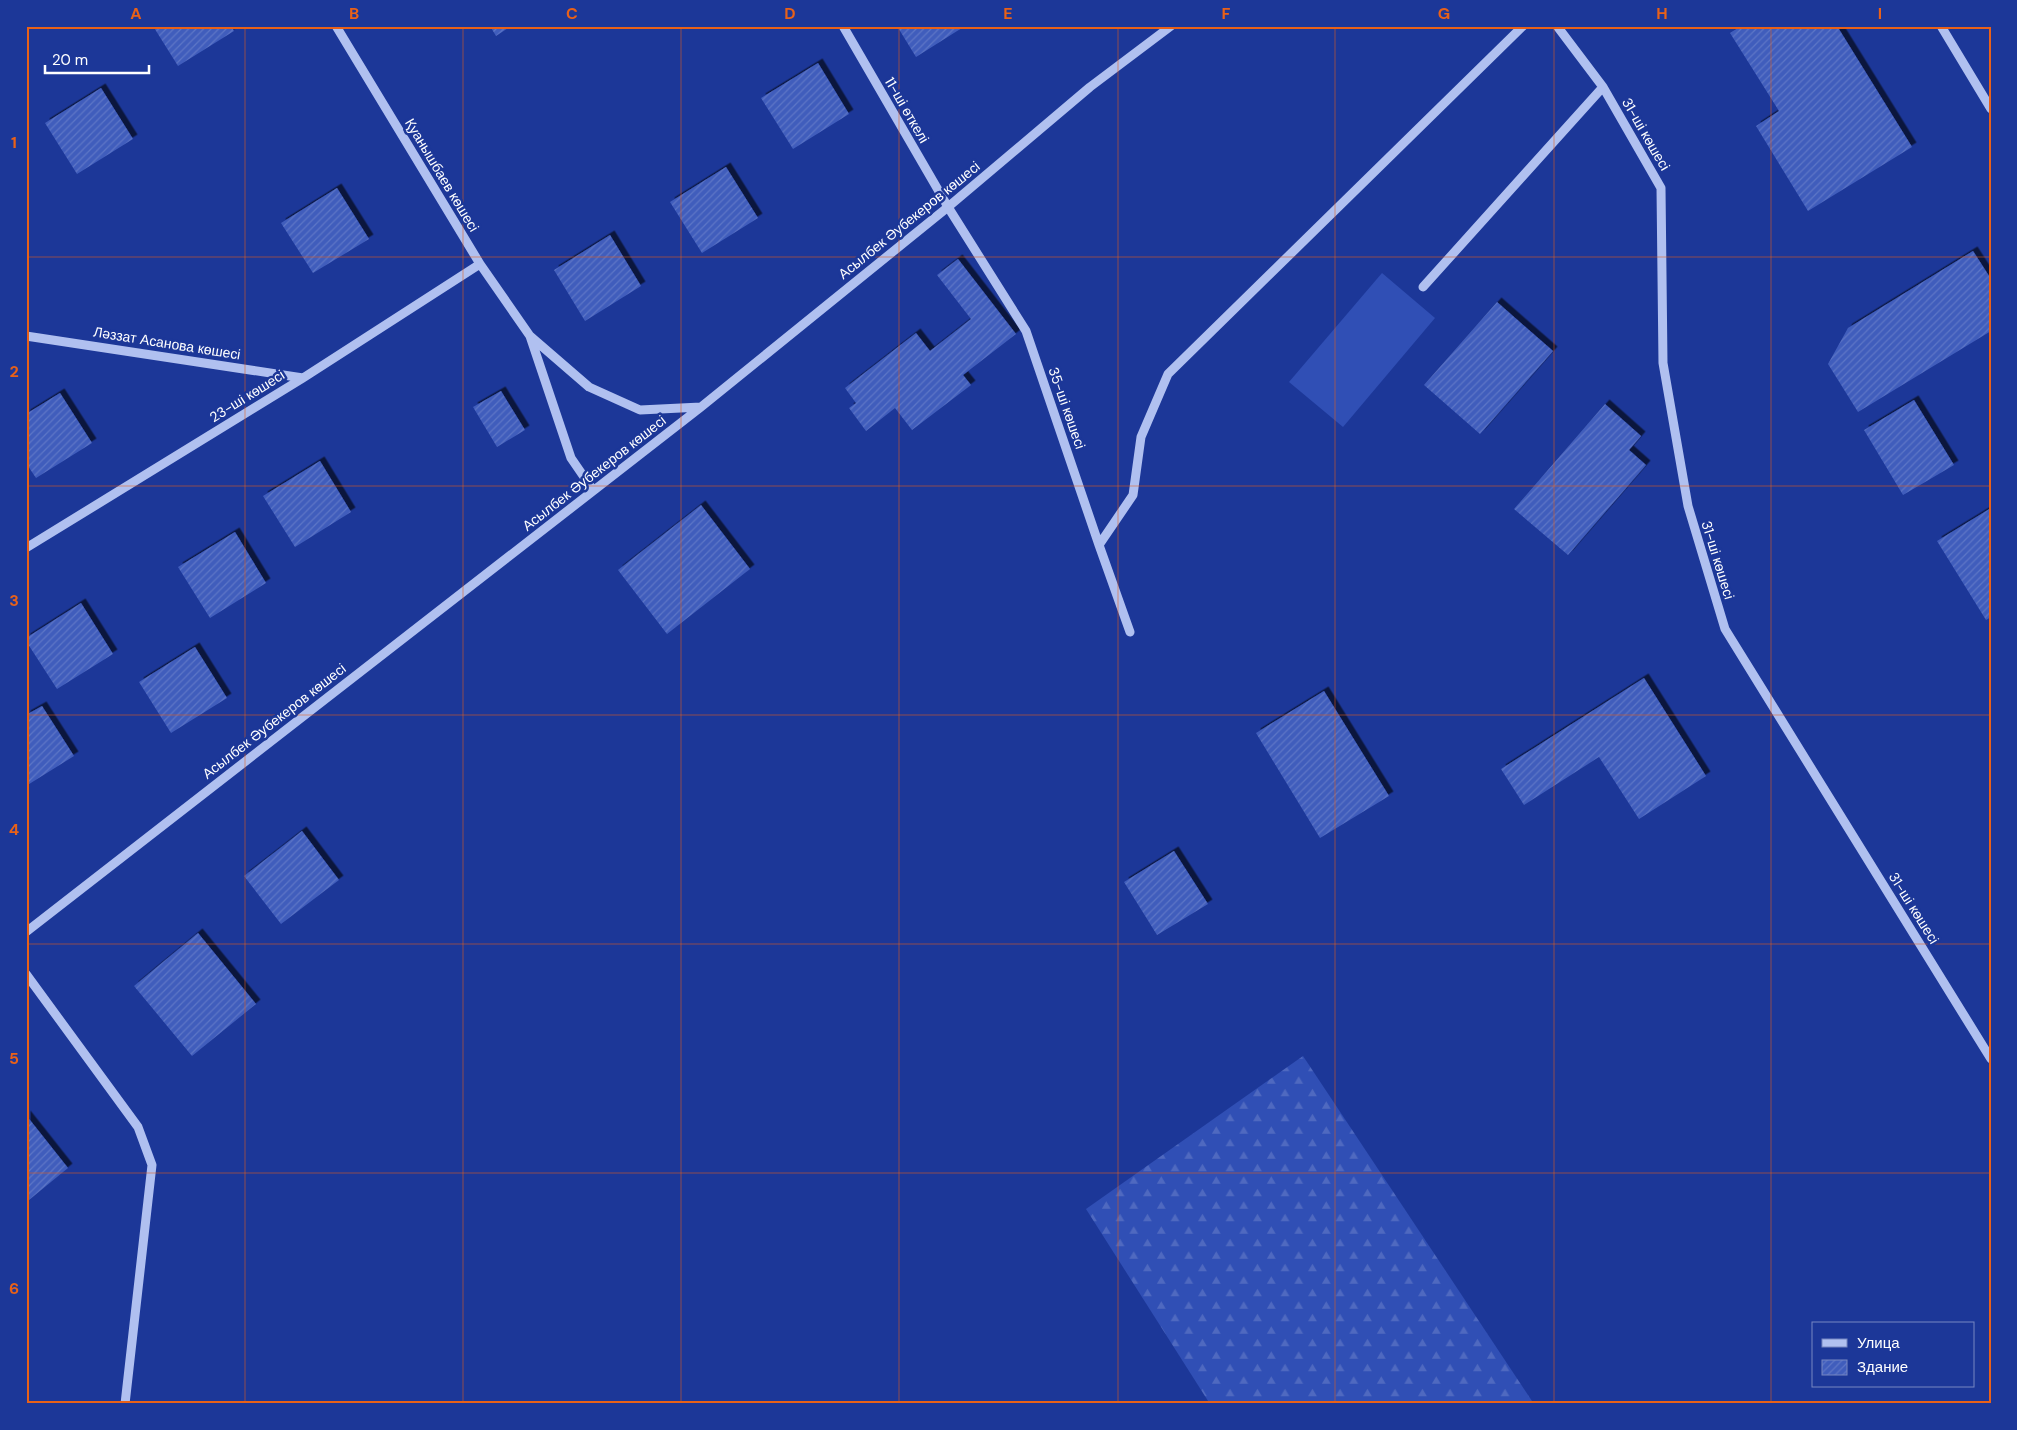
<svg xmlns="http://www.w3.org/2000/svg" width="2017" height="1430" viewBox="0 0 2017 1430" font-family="'DM Sans',sans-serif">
  <defs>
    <pattern id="forest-firs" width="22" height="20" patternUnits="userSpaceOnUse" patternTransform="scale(1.25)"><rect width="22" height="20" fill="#304fb5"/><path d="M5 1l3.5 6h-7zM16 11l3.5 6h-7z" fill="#4f69c0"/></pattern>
    <pattern id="building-hatch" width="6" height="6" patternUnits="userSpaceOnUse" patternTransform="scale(1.25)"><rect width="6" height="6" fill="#405dbc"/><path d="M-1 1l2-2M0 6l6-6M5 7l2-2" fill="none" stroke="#5d75c6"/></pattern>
    <filter id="shadow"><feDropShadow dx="4.5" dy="-4.5" stdDeviation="0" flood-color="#0009"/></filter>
  </defs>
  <rect width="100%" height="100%" fill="#1c3798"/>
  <path fill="#304fb5" d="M1382,273L1435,318L1343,427L1289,382Z"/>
  <path fill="url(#forest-firs)" d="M1303,1056L1534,1404H1210L1086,1209Z"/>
  <path fill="url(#building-hatch)" filter="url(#shadow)" d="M153,26H231L234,31L178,66Z
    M490,26H511L496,36Z
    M897,26H965L916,57Z
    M1741,26H1837L1912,147L1808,211L1756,126L1779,111L1730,33Z
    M818,63L849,114L793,149L761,98Z
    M101,88L133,139L77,174L45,123Z
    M726,167L758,218L702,253L670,202Z
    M337,188L369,239L313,273L281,223Z
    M610,235L641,286L585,321L554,270Z
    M1973,251L1991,279V331L1858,412L1828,364L1848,328Z
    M958,259L1016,334L963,375L971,385L912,430L895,408L866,431L849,408L856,403L845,388L916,333L930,351L971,319L937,275Z
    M1497,302L1553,351L1480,434L1424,385Z
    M501,391L525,430L497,447L473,407Z
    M60,393L92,443L36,478L26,463V414Z
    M1914,400L1954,465L1903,495L1864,430Z
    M1605,404L1641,436L1629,450L1646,465L1568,555L1514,509Z
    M320,461L351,512L295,547L263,496Z
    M701,505L750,569L667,634L618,570Z
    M1991,508V617L1986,620L1937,541Z
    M235,532L266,583L210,618L178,567Z
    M81,603L113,654L57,689L26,641V638Z
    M195,647L227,698L171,733L139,682Z
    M1644,678L1706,776L1639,819L1599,757L1524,805L1501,769Z
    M1324,691L1389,796L1320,838L1256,733Z
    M42,706L74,756L26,786V715Z
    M302,831L339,880L281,924L244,876Z
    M1174,851L1208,904L1157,935L1124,882Z
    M198,933L256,1004L192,1056L134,986Z
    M26,1115L68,1168L29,1200L26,1196Z"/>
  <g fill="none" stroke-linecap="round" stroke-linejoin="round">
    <path stroke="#b0c0f0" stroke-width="9" d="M336,26L480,264L530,336L571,458L593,490
      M843,26L948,207L1026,331L1099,545L1130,632
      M1557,26L1603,87L1661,188L1663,363L1688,506L1725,629L1991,1059
      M1941,26L1991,109
      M1423,287L1603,87
      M26,336L303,378
      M530,336L589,387L640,410L701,407
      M1099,545L1133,495L1141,437L1168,374L1523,26
      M26,548L303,378L480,264
      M26,932L701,407L948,207L1090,87L1171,26
      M26,974L138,1127L152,1165L125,1404"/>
  </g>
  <path fill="none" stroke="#e96118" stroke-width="1" stroke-opacity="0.55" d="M245,26V1404M463,26V1404M681,26V1404M899,26V1404M1118,26V1404M1335,26V1404M1554,26V1404M1771,26V1404M26,257H1991M26,486H1991M26,715H1991M26,944H1991M26,1173H1991"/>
  <g text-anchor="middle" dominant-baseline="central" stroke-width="5" stroke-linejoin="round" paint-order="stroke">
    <g font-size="14" fill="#fff" stroke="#1c3798">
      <text transform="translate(907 110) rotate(60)">11-ші өткелі</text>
      <text transform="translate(1646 134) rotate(60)">31-ші көшесі</text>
      <text transform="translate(442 175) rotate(59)">Қуанышбаев көшесі</text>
      <text transform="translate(909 220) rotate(-39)">Асылбек Әубекеров көшесі</text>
      <text transform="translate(167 343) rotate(9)">Ләззат Асанова көшесі</text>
      <text transform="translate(247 396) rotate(-32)">23-ші көшесі</text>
      <text transform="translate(1067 408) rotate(71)">35-ші көшесі</text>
      <text transform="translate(594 473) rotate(-38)">Асылбек Әубекеров көшесі</text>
      <text transform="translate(1718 560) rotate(73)">31-ші көшесі</text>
      <text transform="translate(274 721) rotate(-38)">Асылбек Әубекеров көшесі</text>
      <text transform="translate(1914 908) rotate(58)">31-ші көшесі</text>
    </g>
  </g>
  <rect width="2017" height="1430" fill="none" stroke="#1c3798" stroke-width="55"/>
  <rect x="1812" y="1322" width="162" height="65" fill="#1c3798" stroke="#7787c1"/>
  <rect x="1822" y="1339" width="25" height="8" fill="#b0c0f0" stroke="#7787c1"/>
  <text x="1857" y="1348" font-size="15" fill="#ffffff">Улица</text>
  <rect x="1822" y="1360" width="25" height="15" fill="url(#building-hatch)" stroke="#7787c1"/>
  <text x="1857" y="1372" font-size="15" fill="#ffffff">Здание</text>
  <path d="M45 65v8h104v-8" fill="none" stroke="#ffffff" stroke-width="2.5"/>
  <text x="52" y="65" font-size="15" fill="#ffffff" stroke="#1c3798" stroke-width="4" paint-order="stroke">20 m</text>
  <rect x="28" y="28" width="1962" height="1374" fill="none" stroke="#e96118" stroke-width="2"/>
  <g font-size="16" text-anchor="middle" font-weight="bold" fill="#e96118">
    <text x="136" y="19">A</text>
    <text x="354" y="19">B</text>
    <text x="572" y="19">C</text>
    <text x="790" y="19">D</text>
    <text x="1008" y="19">E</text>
    <text x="1226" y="19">F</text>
    <text x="1444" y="19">G</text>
    <text x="1662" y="19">H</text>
    <text x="1880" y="19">I</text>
    <text x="14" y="148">1</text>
    <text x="14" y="377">2</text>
    <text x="14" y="606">3</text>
    <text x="14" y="835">4</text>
    <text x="14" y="1064">5</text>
    <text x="14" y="1294">6</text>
  </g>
</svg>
